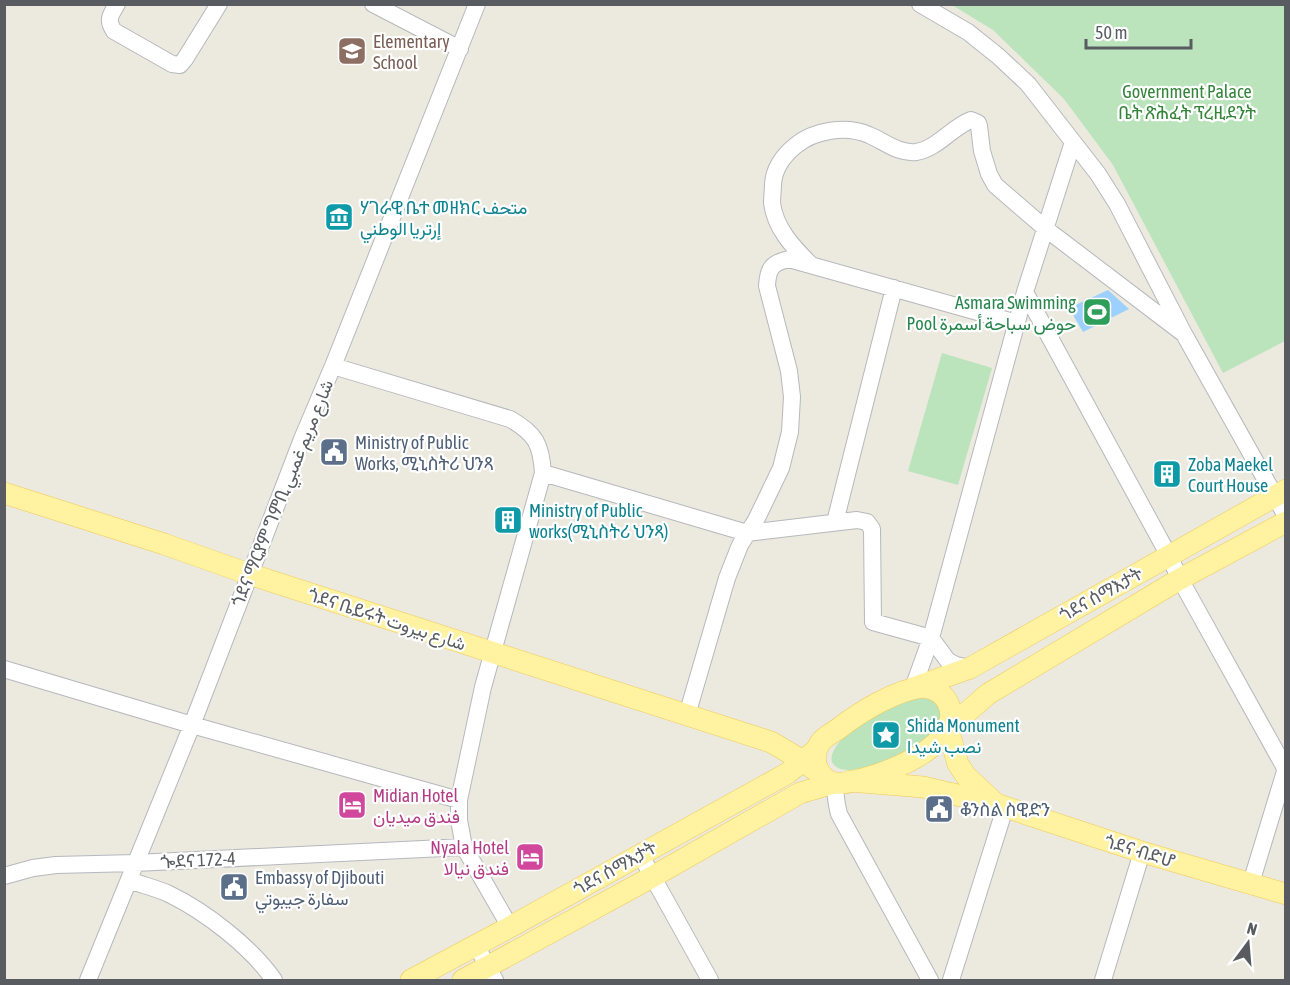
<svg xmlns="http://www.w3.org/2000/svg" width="1290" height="985" viewBox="0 0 1290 985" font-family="'Asap Condensed',Vazirmatn,'Noto Sans Ethiopic',sans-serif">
  <rect width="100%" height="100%" fill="#ece9df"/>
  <path fill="#bbe4bc" d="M952,5H1285V341L1223,373L1113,165L1064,99L993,30Z
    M942,353L992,368L958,485L908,471Z
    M910,698C921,698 939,697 941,711C942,717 938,726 937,732C925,740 906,756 894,760C881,765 846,776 835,766C821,754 854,726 863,720C874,711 897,704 910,698Z"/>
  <path fill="#9cd1ff" d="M1108,290L1129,309L1083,332L1069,308Z"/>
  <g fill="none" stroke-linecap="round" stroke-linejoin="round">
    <g stroke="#b5b8bd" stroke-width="18">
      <path id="minor" d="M117,4C111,15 106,19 114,31L172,64L180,65L185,59L219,4
        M373,4L460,49
        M920,4L968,32L998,56L1028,84L1098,174L1117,204L1184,334L1286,516
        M810,264C793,247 775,228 772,203C772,197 773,190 773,184C774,168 783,156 795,146C814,130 846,125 869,135C884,141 898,154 916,152C937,149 952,127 971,120L978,123L979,126L982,151L989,174L995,185L1046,229L1184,334
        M1025,292L1169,556L1180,579L1285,768
        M333,366L510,419C536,434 541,444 543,473L483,687L459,800V820L464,847L510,927
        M543,473L747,533L857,520L867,522L872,529L873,622L931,638L948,661L956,665L970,668
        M835,522L894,288
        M4,669L192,725L459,800
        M913,688L931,638L1025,292L1073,142
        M687,715L727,578L740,545L756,520L781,468L790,432L792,397L789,371L767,286C768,269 771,263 789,259L1017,323
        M834,783L837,805L839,814L930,980
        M640,854L710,980
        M4,876L33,868L56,865L135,863L464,847
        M129,880C142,885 156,888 169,894C206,912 251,947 274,980
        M1251,883L1286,768
        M476,945L495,980
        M88,980L192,725L302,439L333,366L477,4
        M951,980L1005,808
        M1103,980L1142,852"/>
    </g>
    <g stroke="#f2c952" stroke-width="22">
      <path id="major" d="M4,493L164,544L249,574L771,742L803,761L820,774
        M923,687C934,688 943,693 948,703C966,742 893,771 866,778C856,780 845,785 835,783C817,779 810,758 820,743C824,737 832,733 838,729C860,712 895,690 923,687Z
        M913,688L970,668L1286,490
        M850,781L923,787L996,804L1142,852L1286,894
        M996,804L966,776L958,764L948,729L988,694L1180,579L1286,522
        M411,980L510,927L788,773L816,750
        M463,980L652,877L800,793L834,783"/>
    </g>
    <use href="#minor" stroke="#fff" stroke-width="16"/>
    <use href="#major" stroke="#fff2a1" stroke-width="21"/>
  </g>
  <defs>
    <g id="school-square" transform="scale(1.5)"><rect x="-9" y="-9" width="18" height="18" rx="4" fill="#8d6e63" stroke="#fff"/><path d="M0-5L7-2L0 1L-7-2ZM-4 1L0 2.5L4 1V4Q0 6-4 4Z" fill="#fff"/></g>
    <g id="museum-square" transform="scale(1.5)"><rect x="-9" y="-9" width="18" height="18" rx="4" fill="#0f9aa8" stroke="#fff"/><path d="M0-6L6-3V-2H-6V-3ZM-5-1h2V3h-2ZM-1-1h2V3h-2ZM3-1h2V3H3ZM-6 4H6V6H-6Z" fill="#fff"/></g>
    <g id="stadium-square" transform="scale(1.5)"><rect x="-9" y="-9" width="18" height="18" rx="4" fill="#2e9e5b" stroke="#fff"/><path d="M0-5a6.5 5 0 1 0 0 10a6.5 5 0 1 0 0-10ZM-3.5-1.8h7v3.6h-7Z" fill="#fff"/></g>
    <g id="civic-square" transform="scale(1.5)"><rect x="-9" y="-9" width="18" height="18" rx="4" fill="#5c6f8a" stroke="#fff"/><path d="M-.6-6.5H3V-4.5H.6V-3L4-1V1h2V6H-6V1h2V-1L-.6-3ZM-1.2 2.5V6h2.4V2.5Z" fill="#fff"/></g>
    <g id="building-square" transform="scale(1.5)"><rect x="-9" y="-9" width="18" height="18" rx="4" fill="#0f9aa8" stroke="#fff"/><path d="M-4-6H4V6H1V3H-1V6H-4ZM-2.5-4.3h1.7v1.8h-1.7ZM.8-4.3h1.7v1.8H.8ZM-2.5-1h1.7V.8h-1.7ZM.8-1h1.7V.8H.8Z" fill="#fff"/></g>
    <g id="sight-square" transform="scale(1.5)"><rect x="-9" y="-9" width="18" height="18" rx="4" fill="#0f9aa8" stroke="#fff"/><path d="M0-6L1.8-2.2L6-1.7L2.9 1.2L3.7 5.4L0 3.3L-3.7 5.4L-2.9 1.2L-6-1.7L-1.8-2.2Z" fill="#fff"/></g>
    <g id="hotel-square" transform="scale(1.5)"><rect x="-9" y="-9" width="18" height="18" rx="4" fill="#d1479c" stroke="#fff"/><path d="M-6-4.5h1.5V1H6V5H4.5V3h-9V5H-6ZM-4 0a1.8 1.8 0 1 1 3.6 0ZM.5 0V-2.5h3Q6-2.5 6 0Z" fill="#fff"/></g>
  </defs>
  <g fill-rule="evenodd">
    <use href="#school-square" x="352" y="51"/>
    <use href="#museum-square" x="339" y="217"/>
    <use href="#stadium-square" x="1097" y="312"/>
    <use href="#civic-square" x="334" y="452"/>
    <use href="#building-square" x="1167" y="474"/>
    <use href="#building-square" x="508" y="520"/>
    <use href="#sight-square" x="886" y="735"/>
    <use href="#hotel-square" x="352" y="805"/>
    <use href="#civic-square" x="939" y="809"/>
    <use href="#hotel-square" x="530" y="857"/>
    <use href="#civic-square" x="234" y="887"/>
  </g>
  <g text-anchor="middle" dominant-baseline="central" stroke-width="4.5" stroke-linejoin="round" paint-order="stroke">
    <g font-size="18" fill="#785e54" stroke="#fff" text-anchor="start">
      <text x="373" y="41">Elementary<tspan x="373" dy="21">School</tspan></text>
    </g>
    <g font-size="18" fill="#34843a" stroke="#fff">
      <text x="1187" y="91">Government Palace<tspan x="1187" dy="21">ቤት ጽሕፈት ፕረዚደንት</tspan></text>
    </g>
    <g font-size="18" fill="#0d838f" stroke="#fff" text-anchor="start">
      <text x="360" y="207">ሃገራዊ ቤተ መዘክር متحف<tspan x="360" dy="21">إرتريا الوطني</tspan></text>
      <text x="1188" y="464">Zoba Maekel<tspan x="1188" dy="21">Court House</tspan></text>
      <text x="529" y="510">Ministry of Public<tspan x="529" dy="21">works(ሚኒስትሪ ህንጻ)</tspan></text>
      <text x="907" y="725">Shida Monument<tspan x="907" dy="21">نصب شيدا</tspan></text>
    </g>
    <g font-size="18" fill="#27864d" stroke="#fff" text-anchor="end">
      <text x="1076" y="302">Asmara Swimming<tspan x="1076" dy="21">Pool حوض سباحة أسمرة</tspan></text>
    </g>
    <g font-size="18" fill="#4e5e75" stroke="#fff" text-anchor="start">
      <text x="355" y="442">Ministry of Public<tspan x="355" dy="21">Works, ሚኒስትሪ ህንጻ</tspan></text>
      <text x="960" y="809">ቆንስል ስዊድን</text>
      <text x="255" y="877">Embassy of Djibouti<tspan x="255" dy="21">سفارة جيبوتي</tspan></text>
    </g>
    <g font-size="18" fill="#585c61" stroke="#fff">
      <text transform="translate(282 493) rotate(-68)">ጎደና ማርያም ግምቢ شارع مريم غمبي</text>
      <text transform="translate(1101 594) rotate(-29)">ጎደና ሰማእታት</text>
      <text transform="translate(387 619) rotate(18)">ጎደና ቤይሩት شارع بيروت</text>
      <text transform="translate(1140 851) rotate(17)">ጎደና ብድሆ</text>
      <text transform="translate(198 860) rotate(-3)">ጐደና 172-4</text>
      <text transform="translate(615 868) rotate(-29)">ጎደና ሰማእታት</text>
    </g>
    <g font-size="18" fill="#b23c85" stroke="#fff" text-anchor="start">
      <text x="373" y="795">Midian Hotel<tspan x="373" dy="21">فندق ميديان</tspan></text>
      <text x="509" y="847" text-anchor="end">Nyala Hotel<tspan x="509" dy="21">فندق نيالا</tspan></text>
    </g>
  </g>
  <rect width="1290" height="985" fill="none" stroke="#585c61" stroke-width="12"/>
  <g transform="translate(1248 943) rotate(16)" stroke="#ffffff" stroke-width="4.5" paint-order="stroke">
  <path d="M0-4.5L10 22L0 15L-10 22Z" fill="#585c61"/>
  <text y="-9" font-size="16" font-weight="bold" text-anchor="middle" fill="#585c61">N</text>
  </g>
  <path d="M1086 39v9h105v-9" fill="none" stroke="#585c61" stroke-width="3"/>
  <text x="1095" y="39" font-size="18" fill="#585c61" stroke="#ffffff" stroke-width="4.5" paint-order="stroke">50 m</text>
</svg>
